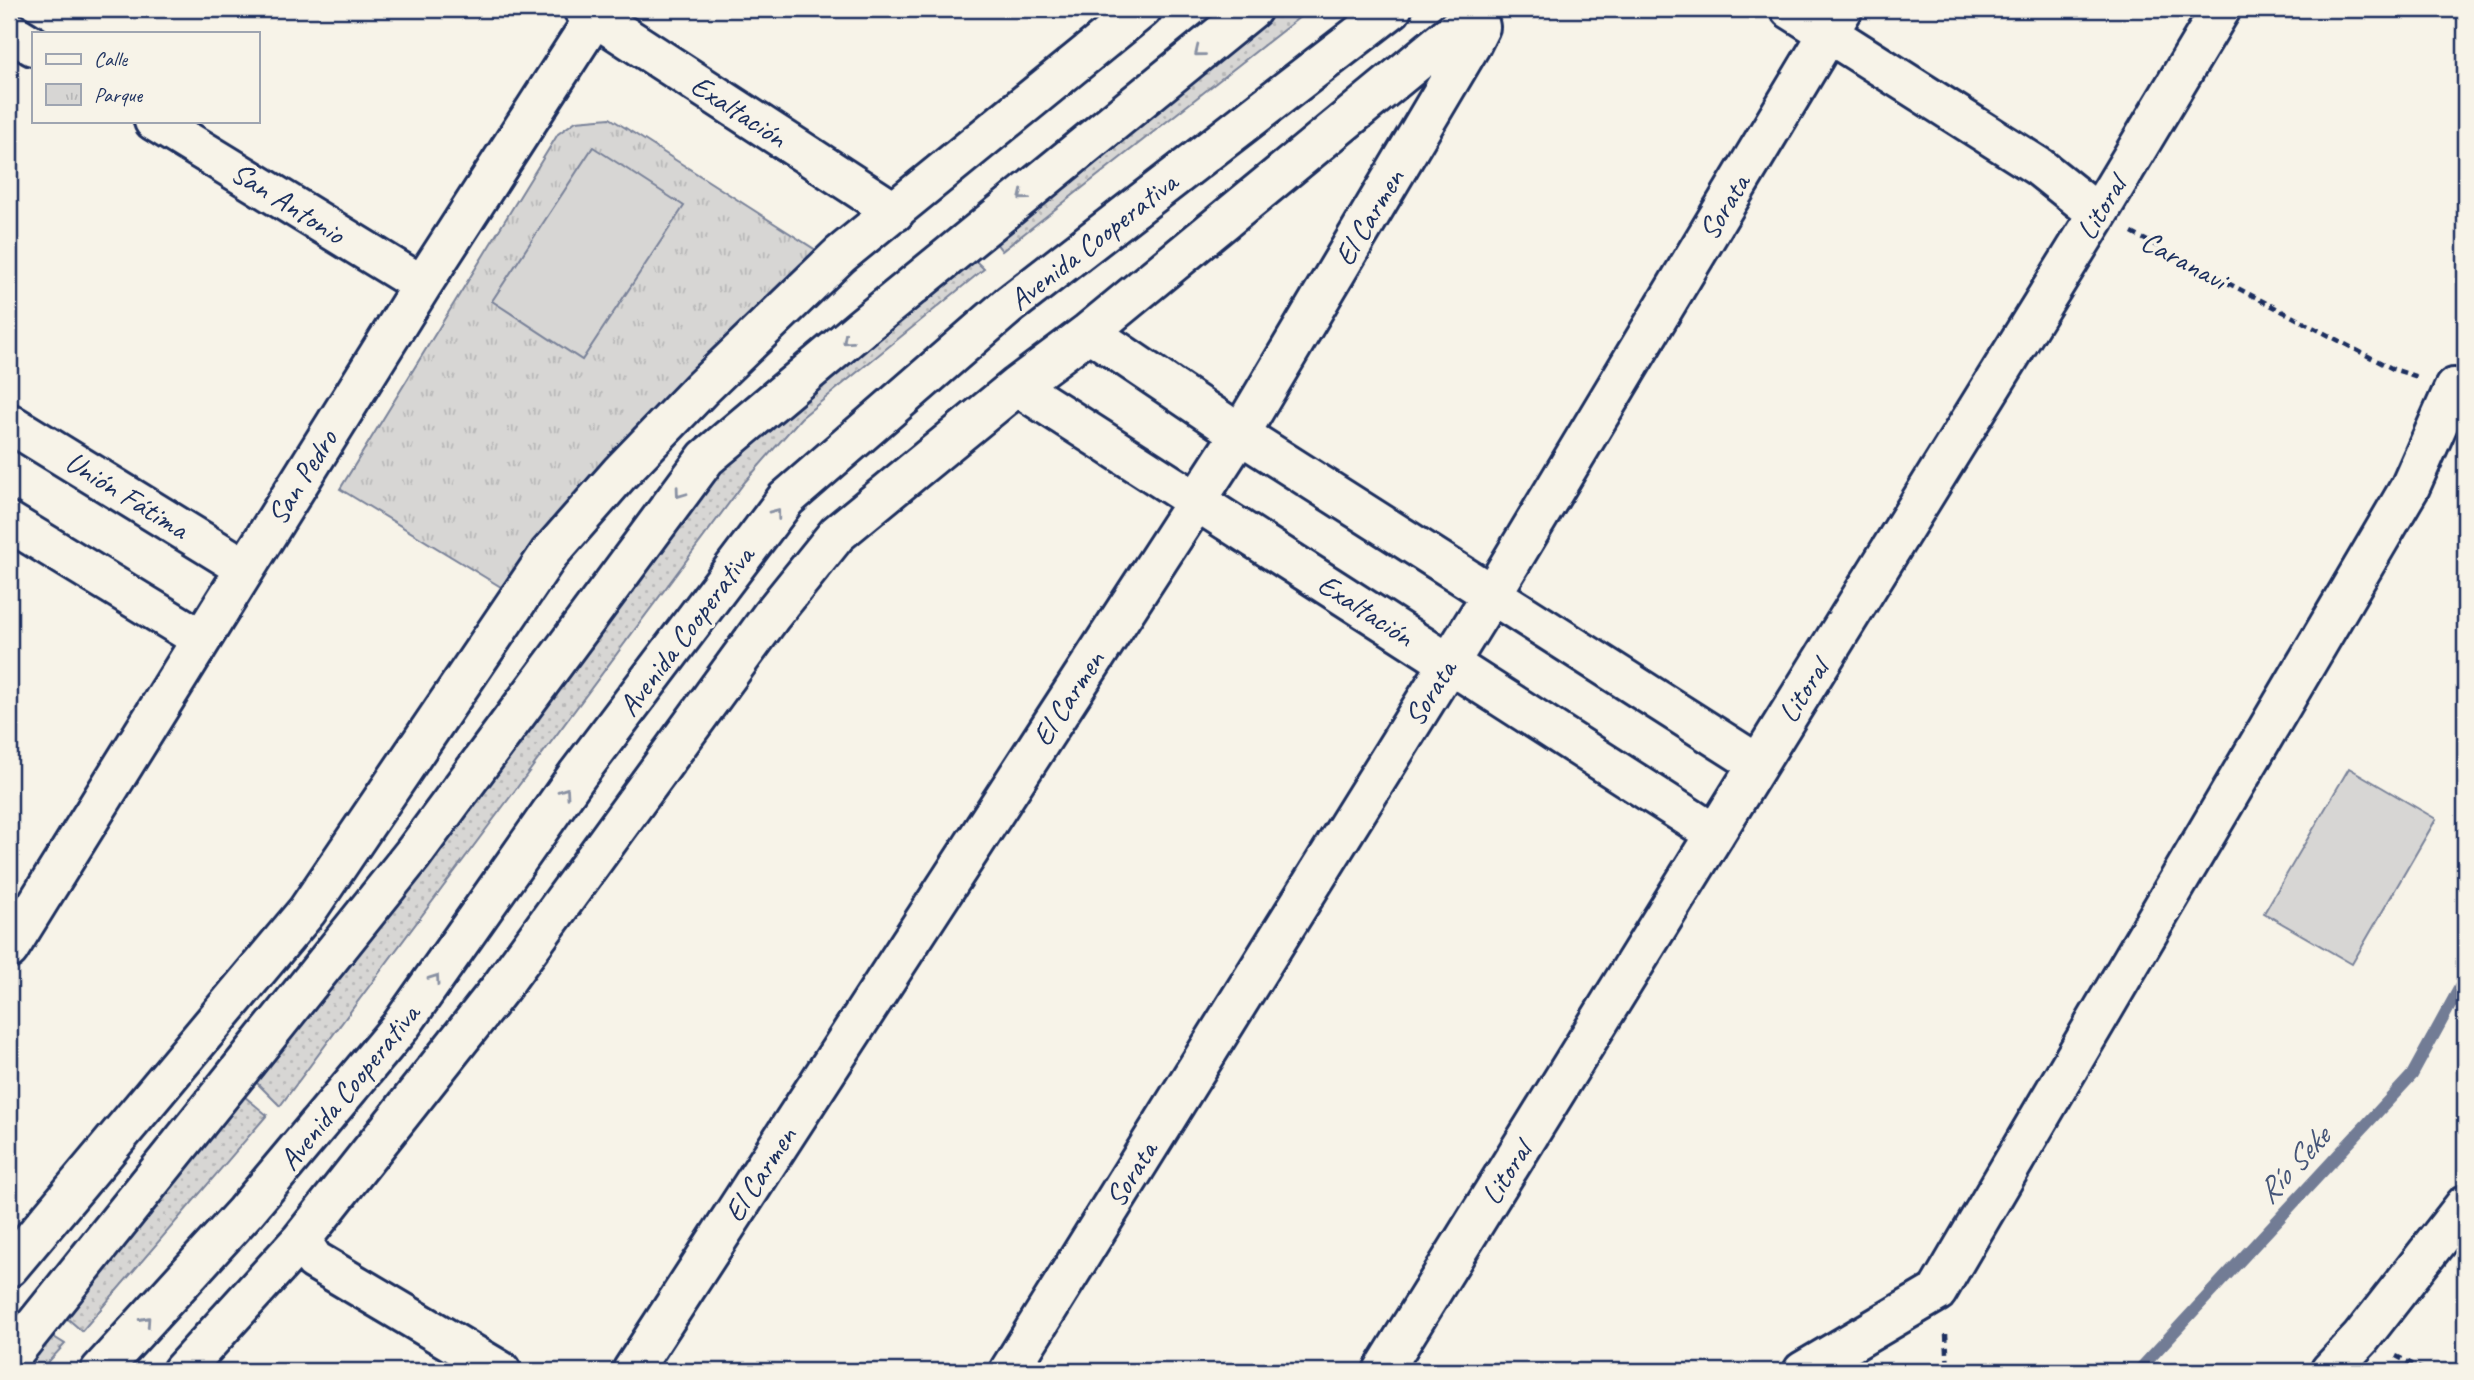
<svg xmlns="http://www.w3.org/2000/svg" width="2474" height="1380" viewBox="0 0 2474 1380" font-family="Caveat,sans-serif">
  <defs>
    <pattern id="grass-dots" width="8" height="8" patternUnits="userSpaceOnUse" patternTransform="scale(1.75)"><rect width="8" height="8" fill="#d7d6d4"/><path d="M2 2h.1M6 6h.1" fill="none" stroke="#b8b8b8" stroke-width="1.8" stroke-linecap="round"/></pattern>
    <pattern id="park-tufts" width="24" height="20" patternUnits="userSpaceOnUse" patternTransform="scale(1.75)"><rect width="24" height="20" fill="#d7d6d4"/><path d="M3 7l-1-3M5 7V3M7 7l1-3M15 17l-1-3M17 17v-4M19 17l1-3" fill="none" stroke="#b8b8b8"/></pattern>
  </defs>
  <rect width="100%" height="100%" fill="#f7f3e8"/>
  <filter id="ink" filterUnits="userSpaceOnUse"><feTurbulence type="fractalNoise" baseFrequency=".0143" numOctaves="2"/><feDisplacementMap in="SourceGraphic" scale="14" xChannelSelector="R" yChannelSelector="G"/><feConvolveMatrix kernelMatrix="1 2 1 2 8 2 1 2 1" color-interpolation-filters="sRGB"/></filter>
  <g filter="url(#ink)">
    <path fill="url(#grass-dots)" stroke="#798299" stroke-width="2" d="M1257,9H1310L1002,251L982,224Z
      M958,244L984,269L801,418L744,483L280,1106L256,1082L271,1054L712,454Z
      M239,1092L267,1115L82,1331L54,1307Z
      M33,1324L65,1344L40,1371H9Z"/>
    <path fill="url(#park-tufts)" stroke="#798299" stroke-width="2" d="M610,118L822,254L657,416L501,587L340,489L558,134L576,121Z"/>
    <path fill="#d7d6d4" stroke="#798299" stroke-width="2" d="M593,147L684,206L582,360L492,301Z
      M2349,768L2436,819L2352,964L2264,913Z"/>
    <g fill="none" stroke-linecap="round" stroke-linejoin="round">
      <path stroke="#727c95" stroke-width="12" d="M2138,1371L2412,1075L2465,978"/>
      <g stroke="#1b2f5e" stroke-width="44">
        <path id="minor" d="M583,9L895,212
          M1790,9L2039,167L2098,214
          M9,31L33,46
          M154,121L422,285
          M1089,332L1240,434L1758,764
          M1017,386L1715,834
          M9,423L245,568
          M9,522L201,639
          M9,949L422,285L600,9
          M301,1240L314,1260L501,1371
          M9,1267L307,911L549,554L620,473L701,389L840,255L1142,9
          M182,1371L301,1240L501,987L771,616L837,534L1017,386L1089,332L1481,9
          M632,1371L1240,434L1472,43L1480,27L1477,13
          M1009,1371L1492,594L1843,9
          M1383,1371L2098,214L2221,9
          M1803,1371L1937,1292L2410,487L2454,388
          M2330,1371L2361,1338L2465,1205"/>
      </g>
      <g stroke="#1b2f5e" stroke-width="44">
        <path id="tertiary" d="M9,1358L413,854L706,458L862,327L1252,9
          M100,1371L245,1212L400,1027L578,774L786,499L1008,306L1392,9"/>
      </g>
      <path stroke="#1b2f5e" stroke-width="4.5" stroke-dasharray="7 5" stroke-linecap="butt" d="M2132,233L2393,369L2418,377
        M1946,1334L1948,1371
        M2396,1356L2426,1371"/>
      <use href="#minor" stroke="#f7f3e8" stroke-width="38"/>
      <use href="#tertiary" stroke="#f7f3e8" stroke-width="38"/>
    </g>
    <defs><path id="oneway-chevron" d="M-2-3.5L2.5 0L-2 3.5" fill="none" stroke-width="1.6" stroke-linecap="round" stroke-linejoin="round" transform="scale(1.75)"/></defs>
    <g stroke="#8991a3">
      <use href="#oneway-chevron" transform="translate(1199 52) rotate(141)"/>
      <use href="#oneway-chevron" transform="translate(1023 196) rotate(141)"/>
      <use href="#oneway-chevron" transform="translate(847 340) rotate(140)"/>
      <use href="#oneway-chevron" transform="translate(680 493) rotate(126)"/>
      <use href="#oneway-chevron" transform="translate(776 513) rotate(-53)"/>
      <use href="#oneway-chevron" transform="translate(565 792) rotate(-55)"/>
      <use href="#oneway-chevron" transform="translate(435 979) rotate(-55)"/>
      <use href="#oneway-chevron" transform="translate(146 1321) rotate(-48)"/>
    </g>
  </g>
  <g text-anchor="middle" dominant-baseline="central" stroke-width="7" stroke-linejoin="round" paint-order="stroke">
    <g font-size="30" fill="#1b2f5e" stroke="#f7f3e8">
      <text transform="translate(739 111) rotate(33)">Exaltación</text>
      <text transform="translate(288 203) rotate(32)">San Antonio</text>
      <text transform="translate(1724 207) rotate(-59)">Sorata</text>
      <text transform="translate(2101 208) rotate(-59)">Litoral</text>
      <text transform="translate(1369 217) rotate(-59)">El Carmen</text>
      <text transform="translate(1093 241) rotate(-38)">Avenida Cooperativa</text>
      <text transform="translate(2184 260) rotate(28)">Caranavi</text>
      <text transform="translate(302 477) rotate(-58)">San Pedro</text>
      <text transform="translate(127 495) rotate(32)">Unión Fátima</text>
      <text transform="translate(1366 610) rotate(33)">Exaltación</text>
      <text transform="translate(686 631) rotate(-53)">Avenida Cooperativa</text>
      <text transform="translate(1803 691) rotate(-58)">Litoral</text>
      <text transform="translate(1430 693) rotate(-58)">Sorata</text>
      <text transform="translate(1068 698) rotate(-57)">El Carmen</text>
      <text transform="translate(349 1087) rotate(-51)">Avenida Cooperativa</text>
      <text transform="translate(1506 1173) rotate(-58)">Litoral</text>
      <text transform="translate(760 1174) rotate(-57)">El Carmen</text>
      <text transform="translate(1131 1174) rotate(-58)">Sorata</text>
    </g>
    <g font-size="32" font-style="italic" fill="#465679" stroke="#f7f3e8">
      <text transform="translate(2293 1165) rotate(-47)">Río Seke</text>
    </g>
  </g>
  <rect width="2474" height="1380" fill="none" stroke="#f7f3e8" stroke-width="35"/>
  <rect x="18" y="18" width="2439" height="1345" fill="none" stroke="#1b2f5e" stroke-width="2.5" filter="url(#ink)"/>
  <rect x="32" y="32" width="228" height="91" fill="#f7f3e8" stroke="#9fa5b1" stroke-width="2"/>
  <rect x="46" y="54" width="35" height="10" fill="#f7f3e8" stroke="#9fa5b1" stroke-width="2"/>
  <text x="94" y="66" font-size="21" fill="#1b2f5e">Calle</text>
  <rect x="46" y="84" width="35" height="21" fill="url(#park-tufts)" stroke="#9fa5b1" stroke-width="2"/>
  <text x="94" y="102" font-size="21" fill="#1b2f5e">Parque</text>
</svg>
